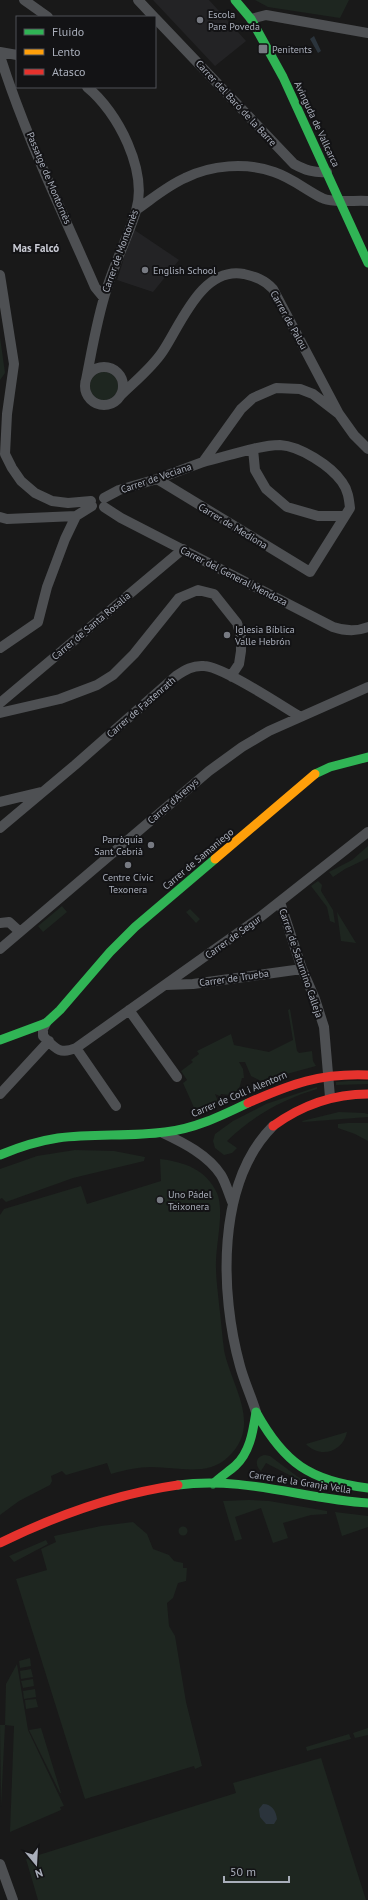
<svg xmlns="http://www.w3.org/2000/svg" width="368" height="1900" viewBox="0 0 368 1900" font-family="'PT Sans',sans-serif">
  <rect width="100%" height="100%" fill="#191919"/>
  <path fill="#232325" d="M153,0H209L246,41L215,66Z
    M133,229L179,260L153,292L117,280Z"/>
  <path fill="#1e2620" d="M255,0H349L340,18L268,7Z
    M0,337L5,373L0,380Z
    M90 386a14 14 0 1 1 28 0a14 14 0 1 1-28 0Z
    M368,846V858L345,869L333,877L329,872L352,860Z
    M318,881L322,885L321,891L333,910L335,923L330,921L327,907L311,886Z
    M62,906L67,912L43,932L38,926Z
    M190,909L200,919L196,923L186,912Z
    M337,912L356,943L341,941Z
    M290,1009L297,1051L299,1053L312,1051L313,1061L316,1066L261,1081L251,1076L245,1062H239L243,1069L244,1078H242L239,1089L230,1095L221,1094L220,1096L215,1094L219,1104L196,1112L183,1083L187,1080L181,1071L193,1062L191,1060L199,1054L197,1051L231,1034L234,1045L269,1052L293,1040L288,1010Z
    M348,1081H368V1084L336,1085V1082Z
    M317,1087V1089C283,1099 253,1116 227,1141L237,1148L232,1153L224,1155L215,1148L213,1141L215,1134L233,1121L266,1104Z
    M339,1112L364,1113L368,1114V1117L303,1122L302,1121Z
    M348,1123H368V1141L355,1134L338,1128V1124Z
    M75,1150L114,1151L145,1157L144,1161L73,1178L6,1202L2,1198L0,1199V1169L37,1156Z
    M160,1159C184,1162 206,1169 217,1193C225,1212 215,1246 216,1268C216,1280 218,1292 219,1304C221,1319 222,1335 224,1350C231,1386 263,1425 228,1457C208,1477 177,1467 152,1467C138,1467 125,1470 111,1474L107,1463L66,1475L62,1471L51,1476L52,1481L50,1485L19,1501L0,1515V1215L4,1209L81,1186L87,1204L161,1181Z
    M347,1432C343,1452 320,1459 306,1444Z
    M265,1455L270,1456L298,1477L331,1491L301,1481L266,1463L261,1471C254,1465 256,1456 265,1455Z
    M249,1500L269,1501L327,1511V1514L311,1515L283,1523L288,1538L273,1543L261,1508L235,1517L242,1539L235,1541L223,1501Z
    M335,1512L368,1516V1527L342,1536Z
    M133,1522L147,1534L153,1549L169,1555L174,1561L183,1563V1568H187L186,1581L178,1583L173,1598L167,1603L169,1626L175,1636L186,1702L202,1766L195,1769L194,1766L85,1799L16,1579L47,1570L41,1549L56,1542L54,1536L101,1526Z
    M178.5 1531a4.5 4.5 0 1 1 9 0a4.5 4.5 0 1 1-9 0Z
    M46,1540L48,1544L14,1562L9,1556Z
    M30,1658L31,1666L20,1668L19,1661Z
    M17,1664L28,1730L64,1806L60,1807L61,1810L10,1832L14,1726L5,1725L1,1807L0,1725H5L6,1684Z
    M31,1669L33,1677L21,1679L20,1671Z
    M33,1679L34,1686L23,1688L21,1681Z
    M35,1689L36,1697L24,1699L23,1691Z
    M36,1699L38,1707L26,1709L25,1700Z
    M41,1728L61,1793H60L29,1730Z
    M368,1728V1735L355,1738L353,1733Z
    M349,1734L351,1739L307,1751L306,1747Z
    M321,1758L366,1900H38L26,1859L236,1793L233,1783Z"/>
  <path fill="#2b343c" d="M314,36L321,51L318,53L310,39Z
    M263,1804C272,1804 276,1811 277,1819L274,1824H266L260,1817L259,1809Z"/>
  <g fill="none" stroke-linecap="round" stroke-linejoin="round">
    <path stroke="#4e5053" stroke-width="10" d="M24,0L48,17
      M138,0L154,17
      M155,18L294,164C305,170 314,173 327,172
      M251,19L266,15L368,33
      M0,52L17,55
      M0,56C25,135 62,211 95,287L104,298
      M136,210C152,199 167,186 185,178C211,165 246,162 274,172C292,178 306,190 322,198C331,203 357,200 368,201
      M0,275L14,364L7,414L5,454L12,468L21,481L35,493L52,501L68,503L91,501
      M85 386a19 19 0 1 1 38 0a19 19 0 1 1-38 0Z
      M86,380C92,350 97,318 107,288C115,262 128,237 136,211C148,171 118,112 87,87
      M120,396C134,382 152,368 163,351C181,324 202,266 244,274C256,277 265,280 273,289L339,414
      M253,449L255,470L266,489L287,507L318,516H345
      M157,479L310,572L350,508C349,499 348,490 342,482C331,466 300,446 280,445C258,445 225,457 203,462
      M104,498L119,490L157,479L203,462L241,409L253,398L276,388L300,389L313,394L339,414L354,435L368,449
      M104,507L121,518L333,627C345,631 356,632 368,627
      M0,517L7,519L76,516
      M0,648L38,622L47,587L65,539L76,516L92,506
      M0,703L183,549
      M0,713L60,699L97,685L113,675L134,654L179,598L198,590L214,594L237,623L241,636V651L239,664L233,673L232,677
      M0,802L41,792
      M0,828L75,765L176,676C185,670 193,665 204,666C222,666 282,706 299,716
      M280,902L302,969L315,999L324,1027L330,1097
      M0,923L9,922L20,932
      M0,949L209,771L242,747L269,731L368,687
      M166,985L193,984L302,969
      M129,1010L177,1077
      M46,1023L43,1029V1036C55,1048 59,1055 76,1048L259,918L368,832
      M76,1048L116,1106
      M0,1094L49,1041
      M163,1133C184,1143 208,1155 221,1175C226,1183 229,1195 233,1204
      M256,1412C251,1396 244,1381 240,1366C220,1294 216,1183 273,1126
      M0,1864L13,1900"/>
    <path stroke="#30b455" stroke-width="9" d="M235,0L251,19L283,77L368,263
      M315,774L330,767L368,757
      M0,1040L46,1023L60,1010L110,952L135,927L215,859
      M0,1155C19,1147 38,1141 58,1138C94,1133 129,1137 165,1132C194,1129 221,1116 248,1103
      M256,1412C284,1463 310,1481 368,1488
      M213,1484C220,1477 228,1472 235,1466C250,1453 253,1431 256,1412
      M178,1485C243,1476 304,1499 368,1503"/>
    <path stroke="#ff9f0a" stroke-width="9" d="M215,859L315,774"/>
    <path stroke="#e5322d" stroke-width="9" d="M248,1103C291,1084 320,1073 368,1075
      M273,1126C302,1105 332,1094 368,1094
      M0,1543C57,1515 115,1494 178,1485"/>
  </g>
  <g fill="#777a82" stroke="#131315" stroke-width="1.5">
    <circle cx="200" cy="20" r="4"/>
    <rect x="258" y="44" width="10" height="10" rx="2"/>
    <circle cx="145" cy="270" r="4"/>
    <circle cx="227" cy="635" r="4"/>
    <circle cx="151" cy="845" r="4"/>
    <circle cx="128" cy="865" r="4"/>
    <circle cx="160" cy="1200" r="4"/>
  </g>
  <g text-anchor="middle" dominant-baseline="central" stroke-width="4" stroke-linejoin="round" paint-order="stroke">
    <g font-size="10" fill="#a9aeba" stroke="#131315" text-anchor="start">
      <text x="208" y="14">Escola<tspan x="208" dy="12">Pare Poveda</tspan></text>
      <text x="272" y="49">Penitents</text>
      <text x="153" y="270">English School</text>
      <text x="235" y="629">Iglesia Bíblica<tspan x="235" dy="12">Valle Hebrón</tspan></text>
      <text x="143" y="839" text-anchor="end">Parròquia<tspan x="143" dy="12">Sant Cebrià</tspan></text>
      <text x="128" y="877" text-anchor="middle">Centre Cívic<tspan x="128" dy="12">Texonera</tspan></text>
      <text x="168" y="1194">Uno Pádel<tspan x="168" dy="12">Teixonera</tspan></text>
    </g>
    <g font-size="10" fill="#a9aeba" stroke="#131315">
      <text transform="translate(236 103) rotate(47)">Carrer del Baró de la Barre</text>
      <text transform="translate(317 124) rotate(65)">Avinguda de Vallcarca</text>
      <text transform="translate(49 178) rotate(67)">Passatge de Montornès</text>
      <text transform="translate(120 251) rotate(-70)">Carrer de Montornès</text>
      <text transform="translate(289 320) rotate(61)">Carrer de Palou</text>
      <text transform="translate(156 478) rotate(-19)">Carrer de Veciana</text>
      <text transform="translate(233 526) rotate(31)">Carrer de Mediona</text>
      <text transform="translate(234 576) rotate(27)">Carrer del General Mendoza</text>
      <text transform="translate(91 626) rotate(-40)">Carrer de Santa Rosalia</text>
      <text transform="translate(141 707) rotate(-41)">Carrer de Fastenrath</text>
      <text transform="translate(173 801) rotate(-41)">Carrer d'Arenys</text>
      <text transform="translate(198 859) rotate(-40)">Carrer de Samaniego</text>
      <text transform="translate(233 937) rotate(-36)">Carrer de Segur</text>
      <text transform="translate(301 963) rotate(71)">Carrer de Saturnino Calleja</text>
      <text transform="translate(234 978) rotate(-8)">Carrer de Trueba</text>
      <text transform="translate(239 1094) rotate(-23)">Carrer de Coll i Alentorn</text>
      <text transform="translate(300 1482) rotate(9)">Carrer de la Granja Vella</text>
    </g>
    <g font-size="11" font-weight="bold" fill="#cbcdd6" stroke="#131315">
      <text x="36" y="248">Mas Falcó</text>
    </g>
  </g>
  <rect x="16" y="16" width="140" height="72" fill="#131315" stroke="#4f5157"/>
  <rect x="24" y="29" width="20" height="6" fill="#30b455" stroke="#4f5157"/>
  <text x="52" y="36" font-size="12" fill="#a9aeba">Fluido</text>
  <rect x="24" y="49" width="20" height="6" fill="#ff9f0a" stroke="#4f5157"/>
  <text x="52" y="56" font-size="12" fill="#a9aeba">Lento</text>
  <rect x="24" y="69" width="20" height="6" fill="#e5322d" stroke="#4f5157"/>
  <text x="52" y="76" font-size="12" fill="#a9aeba">Atasco</text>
  <g transform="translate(36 1864) rotate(162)" stroke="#131315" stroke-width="3" paint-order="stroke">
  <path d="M0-3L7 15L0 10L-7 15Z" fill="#a9aeba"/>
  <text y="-6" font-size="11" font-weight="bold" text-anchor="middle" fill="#a9aeba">N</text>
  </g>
  <path d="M224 1876v6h65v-6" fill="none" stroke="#a9aeba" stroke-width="2"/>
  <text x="230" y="1876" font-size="12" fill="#a9aeba" stroke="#131315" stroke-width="3" paint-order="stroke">50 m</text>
</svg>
